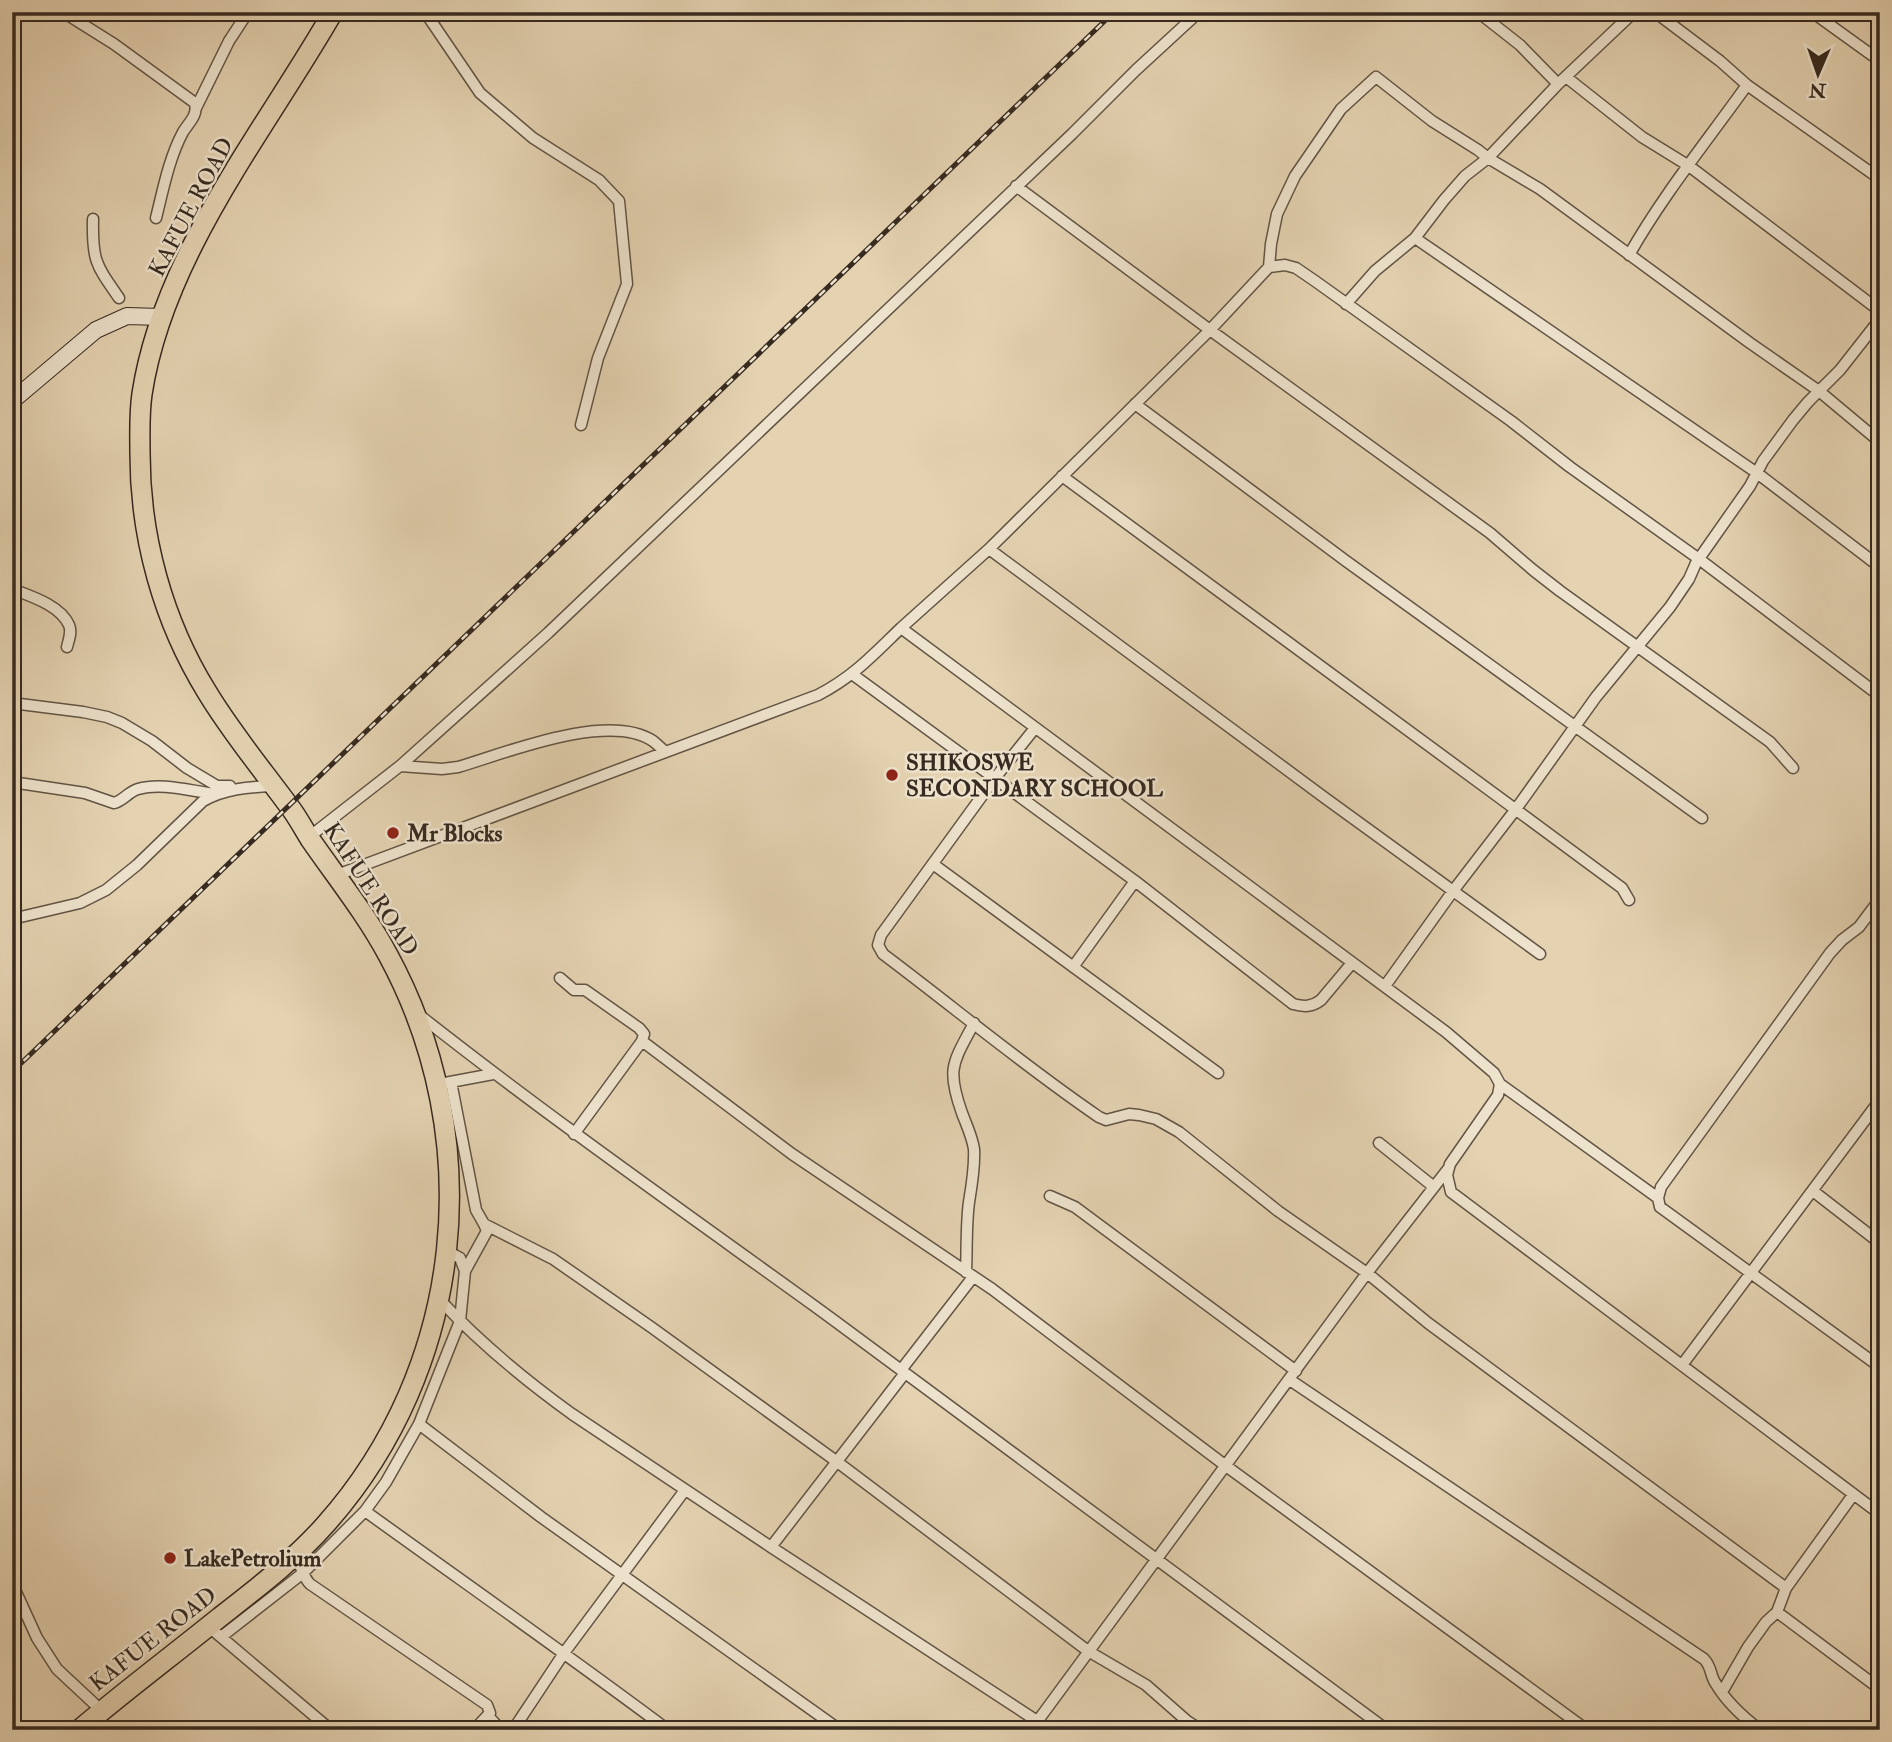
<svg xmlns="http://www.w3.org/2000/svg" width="1892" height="1742" viewBox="0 0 1892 1742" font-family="'IM FELL Double Pica',serif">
  <rect width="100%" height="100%" fill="#e4d2b1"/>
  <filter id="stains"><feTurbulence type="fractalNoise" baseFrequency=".00286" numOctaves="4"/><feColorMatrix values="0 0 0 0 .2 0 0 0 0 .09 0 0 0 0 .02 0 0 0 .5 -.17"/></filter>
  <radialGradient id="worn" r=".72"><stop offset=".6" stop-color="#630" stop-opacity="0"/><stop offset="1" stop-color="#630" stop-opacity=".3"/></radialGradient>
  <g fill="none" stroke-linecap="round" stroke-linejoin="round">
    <g stroke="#625444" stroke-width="13">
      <path id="street" d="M63,12L114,44L195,103C198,116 189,122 183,132C169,158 163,190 156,218
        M425,12L480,93L533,138L599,180L619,201L627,284L598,358L581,425
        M1478,12L1520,45L1558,84
        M1655,12L1720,61L1747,85L1880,179
        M1812,12L1880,61
        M1566,77L1642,137L1689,166L1880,311
        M196,108L229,41L248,12
        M1016,186L1210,330L1490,533L1533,570L1560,591L1770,742L1793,768
        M93,219C92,261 96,265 119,298
        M1415,238L1757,473L1880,567
        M1629,255C1663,195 1707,141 1747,85
        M1269,267L1271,244L1277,214L1295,176L1341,109L1376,77L1432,121L1478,150L1488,158L1540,189L1750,343L1819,391L1880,442
        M1346,304L1375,271L1415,238L1444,200L1465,176L1488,158L1558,84L1634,12
        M1135,404L1346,561L1702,818
        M1062,476C1248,615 1436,750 1622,888L1629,900
        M989,549L1325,798L1540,954
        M12,589C30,596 60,605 69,625C72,632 69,639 67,647
        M901,628L989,549L1210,330L1269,267L1285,265L1296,268L1315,281L1511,421L1570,467L1699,559L1880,696
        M852,674L1135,881L1293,1004C1304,1007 1312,1007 1321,1000L1352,963
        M12,703L83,712L107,717L122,723L152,741L187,768L217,786H230
        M1035,728L995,778L881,935L878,945L883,954C955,1008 1024,1066 1099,1117L1106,1120L1129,1114L1139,1115L1156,1119L1179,1132L1278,1211L1367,1273L1428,1323L1786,1588
        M400,766L442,769L458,767C506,753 608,711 653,741C657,744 661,748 665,752
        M12,782L85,793L114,803C123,801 128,792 138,789C162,782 190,791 215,794
        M309,837L400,766L548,633L1072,134L1136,70L1199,12
        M933,864L1218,1073
        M337,875L818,695C853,677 873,655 901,628L1446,1032L1494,1073L1500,1084L1498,1095L1450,1164L1447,1175L1451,1192L1880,1514
        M1880,899L1859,927L1842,940L1830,953L1661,1187L1658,1198L1660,1207L1880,1367
        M12,919L80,903L106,890L137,865L203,801C224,789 248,787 272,786
        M1073,967L1135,881
        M560,978L574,990H585L639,1028L644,1034L642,1041L574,1134
        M1385,986L1453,891L1516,809L1596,697L1670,607L1689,579L1696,563L1750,486L1763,461L1793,420L1808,402L1840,370L1880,319
        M418,1014C546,1115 680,1209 813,1305C1005,1445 1194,1589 1387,1730
        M642,1041L792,1154L992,1289L1226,1466L1587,1730
        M451,1082L476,1210L484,1224L487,1231L465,1271
        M445,1083L493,1074
        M1500,1084L1658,1198
        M1379,1143L1434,1187
        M1813,1191L1880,1243
        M1050,1196L1075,1207L1296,1371
        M484,1224L553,1259L651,1327L836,1461L1088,1651L1146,1685L1187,1721L1201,1730
        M966,1272C967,1249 966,1224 969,1202C972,1184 975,1167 974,1149C972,1136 966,1124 962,1113C946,1068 953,1063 974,1023
        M440,1300C479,1342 525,1380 572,1414L771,1547L1037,1721
        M1682,1365L1880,1100
        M901,1370L973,1277
        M1290,1380L1704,1659C1712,1667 1710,1676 1716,1684C1727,1703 1743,1717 1760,1730
        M419,1424L541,1517L840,1730
        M365,1511C466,1584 568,1655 668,1730
        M771,1547L905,1373
        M295,1556C302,1565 302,1576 310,1584L487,1705L490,1713L474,1730
        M16,1592L37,1638L57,1669L102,1711
        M1777,1612L1880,1689
        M215,1632L331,1730
        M221,1637L303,1573L365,1511L386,1482L419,1424L460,1321L465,1271L460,1258L447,1251
        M1722,1692L1748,1647L1766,1622L1777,1612L1786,1588L1853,1495
        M488,1716L501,1730
        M513,1730L564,1653L685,1490
        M1031,1730L1367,1273L1448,1169"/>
    </g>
    <g stroke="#372a20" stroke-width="18">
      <path id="secondary" d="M12,401L96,330L127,316L161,317"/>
    </g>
    <g stroke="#372a20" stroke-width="22">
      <path id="highway" d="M79,1730C125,1691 173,1655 220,1617C257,1588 294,1560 325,1525C465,1368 488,1139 388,955C366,914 337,878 310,839C303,828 297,816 289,806C261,768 231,732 207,692C163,621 140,537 140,454C140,434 139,414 142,394C163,255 264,132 333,12"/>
    </g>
    <use href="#street" stroke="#ede2cc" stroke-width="10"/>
    <use href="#secondary" stroke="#ede2cc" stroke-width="16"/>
    <use href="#highway" stroke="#e4d2b1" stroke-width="19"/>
    <g stroke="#372a20" stroke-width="5">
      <path id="rail" d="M12,1072L1114,12"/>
    </g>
    <use href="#rail" stroke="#ede2cc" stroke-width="2.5" stroke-dasharray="8" stroke-linecap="butt"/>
  </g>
  <g fill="#8f2418" stroke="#ede2cc" stroke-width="2.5">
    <circle cx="892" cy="775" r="7"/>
    <circle cx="393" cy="833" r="7"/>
    <circle cx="170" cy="1558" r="7"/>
  </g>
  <g text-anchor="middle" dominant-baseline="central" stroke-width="5" stroke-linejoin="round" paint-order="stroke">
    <g font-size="23" fill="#372a20" stroke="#ede2cc">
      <text transform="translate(191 207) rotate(-62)">KAFUE ROAD</text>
      <text transform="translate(371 889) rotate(57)">KAFUE ROAD</text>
      <text transform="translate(153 1639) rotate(-38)">KAFUE ROAD</text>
    </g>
    <g font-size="23" font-weight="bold" fill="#372a20" stroke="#ede2cc" text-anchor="start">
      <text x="906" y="762">SHIKOSWE<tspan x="906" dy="26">SECONDARY SCHOOL</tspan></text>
      <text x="407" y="833">Mr Blocks</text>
      <text x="184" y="1558">LakePetrolium</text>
    </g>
  </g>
  <rect width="1892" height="1742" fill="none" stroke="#e4d2b1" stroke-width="42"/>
  <rect x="14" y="14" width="1864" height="1714" fill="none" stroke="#372a20" stroke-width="3.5"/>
  <rect x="21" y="21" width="1850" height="1700" fill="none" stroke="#372a20" stroke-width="2"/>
  <g transform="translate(1818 74) rotate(182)" stroke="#ede2cc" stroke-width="5" paint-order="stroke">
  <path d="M0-5L12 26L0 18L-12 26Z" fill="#372a20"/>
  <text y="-10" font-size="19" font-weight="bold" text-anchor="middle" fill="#372a20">N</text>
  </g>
  <rect width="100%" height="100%" filter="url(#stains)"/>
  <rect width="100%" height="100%" fill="url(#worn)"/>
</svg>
